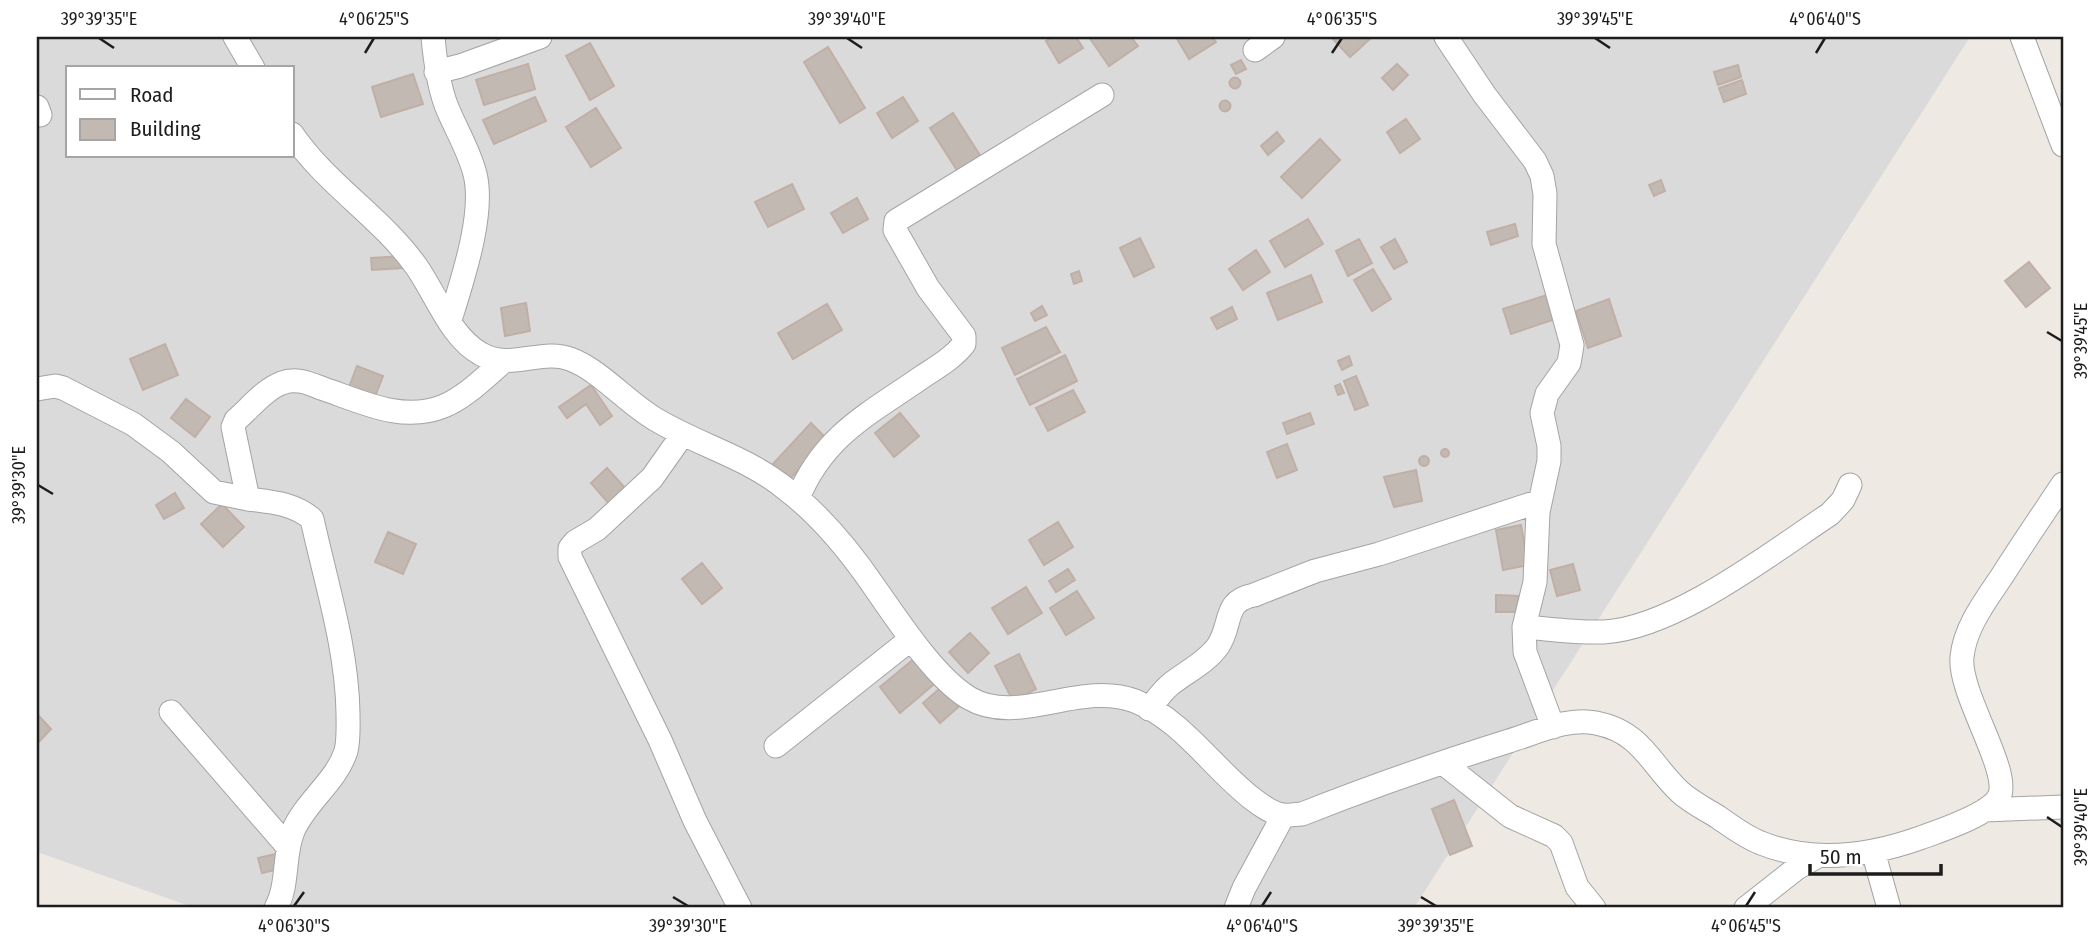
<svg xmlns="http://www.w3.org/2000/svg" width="2100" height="945" viewBox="0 0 2100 945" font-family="'Fira Sans Condensed',sans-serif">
  <rect width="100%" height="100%" fill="#eeeae3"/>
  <path fill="#dbdada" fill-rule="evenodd" d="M37,37H1970L1414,908H195L37,852ZM68,68H292V156H68Z"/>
  <path fill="#c3b9b3" stroke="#c0afa6" stroke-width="2" d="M1052,37H1076L1083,48L1059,63L1046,41Z
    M1089,37H1131L1138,46L1109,66Z
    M1176,37H1212L1216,42L1189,59Z
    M1331,37H1372L1350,57Z
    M590,43L614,86L590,100L566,56Z
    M828,47L865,108L840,123L804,62Z
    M1241,60L1246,69L1236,74L1231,65Z
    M528,64L535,89L484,105L476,80Z
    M1397,64L1408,75L1393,90L1382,78Z
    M1738,65L1741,77L1718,85L1714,72Z
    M413,74L423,104L381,117L372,87Z
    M1229.5 83a5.5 5.5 0 1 1 11 0a5.5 5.5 0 1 1-11 0Z
    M1742,80L1746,94L1724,102L1719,88Z
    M535,97L546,121L494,144L483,120Z
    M903,97L918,121L892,138L877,113Z
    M1219.5 106a5.5 5.5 0 1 1 11 0a5.5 5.5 0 1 1-11 0Z
    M596,108L621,148L591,167L566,127Z
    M953,113L983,160L960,175L930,128Z
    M1406,119L1420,139L1400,153L1387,132Z
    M1277,132L1284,141L1268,155L1261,146Z
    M1320,139L1340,160L1302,198L1281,177Z
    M1661,180L1665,191L1654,196L1649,185Z
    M792,184L804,209L768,227L755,202Z
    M857,198L868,219L843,233L831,213Z
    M1308,219L1323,244L1285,267L1270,241Z
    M1515,224L1518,236L1491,245L1487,232Z
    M1140,238L1154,267L1134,277L1120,248Z
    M1359,239L1372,263L1348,276L1336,251Z
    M1395,239L1407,262L1394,269L1381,247Z
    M1256,250L1270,272L1243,290L1229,269Z
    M404,256V268L372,270L371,258Z
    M2029,262L2050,288L2026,307L2005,281Z
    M1373,269L1391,299L1372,311L1354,280Z
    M1079,271L1082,281L1074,284L1071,274Z
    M1311,275L1322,302L1278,320L1267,293Z
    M1547,295L1555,319L1511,334L1503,309Z
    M1609,299L1621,336L1588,348L1576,311Z
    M526,303L530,331L505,336L501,308Z
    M827,304L842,330L793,359L778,333Z
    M1042,306L1047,315L1035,321L1031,313Z
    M1232,307L1237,319L1217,329L1211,318Z
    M1046,327L1060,352L1015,375L1002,348Z
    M165,344L178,375L143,390L130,359Z
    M1065,355L1077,381L1030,405L1017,379Z
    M1349,356L1352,365L1342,370L1338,361Z
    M357,366L383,376L374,399L348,390Z
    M1356,376L1368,405L1355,410L1344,381Z
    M1340,384L1344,393L1338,395L1335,386Z
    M591,385L612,416L600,425L586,404L567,418L559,407Z
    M1073,390L1085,412L1048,431L1036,408Z
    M186,399L210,417L195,437L171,418Z
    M900,413L919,436L894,457L875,433Z
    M1310,413L1314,424L1287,434L1283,423Z
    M811,423L827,439L788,481L772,465Z
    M1287,444L1297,470L1277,478L1267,452Z
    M1441 453a4 4 0 1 1 8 0a4 4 0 1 1-8 0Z
    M1419 461a5 5 0 1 1 10 0a5 5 0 1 1-10 0Z
    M607,468L626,489L610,505L591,483Z
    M1416,470L1422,501L1394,507L1384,477Z
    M175,493L184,508L164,519L156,505Z
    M222,504L244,527L223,547L201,524Z
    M1058,522L1073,547L1044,565L1029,540Z
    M1521,525L1528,565L1503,570L1496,530Z
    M388,532L416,544L403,574L375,562Z
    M702,563L722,588L702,604L682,579Z
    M1573,564L1580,590L1557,596L1550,570Z
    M1068,569L1075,580L1056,592L1049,581Z
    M1026,587L1042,613L1008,634L992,608Z
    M1077,591L1094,618L1066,635L1050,608Z
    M1496,595L1519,596L1518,612H1496Z
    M970,633L989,653L968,673L949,652Z
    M920,654L940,679L900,713L880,687Z
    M1019,654L1036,689L1013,701L995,666Z
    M946,683L963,703L940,723L923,703Z
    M37,714L51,729L37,744Z
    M1454,800L1472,846L1450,855L1432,809Z
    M280,853L283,868L262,873L258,858Z"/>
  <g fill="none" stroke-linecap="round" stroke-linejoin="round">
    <g stroke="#a4a4a4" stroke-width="25">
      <path id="minor" d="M235,37L253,68
        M433,37C435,60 438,83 446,105C455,128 469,150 475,174C485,214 462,281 450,320
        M1446,37L1484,94L1535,161L1542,176L1545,194L1544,244L1572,345L1569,363L1547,394L1542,413L1549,446V461L1538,512L1535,582L1524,627L1525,652L1553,727
        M2022,37L2063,145
        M1255,50L1273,37
        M436,72L460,66L540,37
        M37,107L40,115
        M292,134C327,185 381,217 416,266C436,294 450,337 481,354C510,371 542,348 570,359C600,370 626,402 655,419C698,445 747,457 786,489C820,515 849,550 873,585C897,619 934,677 969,698C1018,727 1080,680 1135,701C1183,720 1214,770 1254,800C1262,806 1273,814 1283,815C1288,816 1296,814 1302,814C1370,787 1439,763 1509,741C1536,733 1567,717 1596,723C1642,732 1650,764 1680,792C1691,802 1705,809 1718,817C1731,826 1745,837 1761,843C1813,864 1869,856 1920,838C1939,831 1989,815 1999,797C2012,772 1958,693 1962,657C1965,626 1987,599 2004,573C2023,543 2043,514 2063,484
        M37,389L55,386L63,388L133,424L171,452L214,492L248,499
        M683,434L652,478L597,529L575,542L570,548V557L660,740L695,821L740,908
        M798,498C824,435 869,414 922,377C937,367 953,358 964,344V336L928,288L895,230L896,221L1102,95
        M1524,627C1550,629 1578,633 1604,632C1675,628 1771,553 1830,514L1843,500L1850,485
        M1149,709C1156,701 1162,691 1171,684C1186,672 1207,662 1218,646C1233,624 1222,601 1254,595L1315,571L1379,554L1540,501
        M171,712L288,847
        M776,746L911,639
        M1443,763L1510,816L1554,836L1561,843L1577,887L1594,908
        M1985,810L2063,807
        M1873,851L1889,908
        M276,908C289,884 283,855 293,831C306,801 336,782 346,751C349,739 348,725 348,713C347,648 326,583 312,519C293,503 271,502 248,499L233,427L236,420C250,408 265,389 282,383C297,377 310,384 324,389C362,402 403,423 444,406C466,397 486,376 504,361
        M1236,908L1244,888L1283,816
        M1746,908L1797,868L1818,856"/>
    </g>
    <use href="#minor" stroke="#fff" stroke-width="23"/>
  </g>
  <path fill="none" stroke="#1d1d1d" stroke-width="2.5" d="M99,38L114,48M847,38L862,48M1595,38L1610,48M365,53L374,38M1332,53L1342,38M1816,53L1825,38M2047,332L2062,341M38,485L53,494M2047,817L2062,827M673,897L688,906M1421,897L1436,906M294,906L304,892M1262,906L1271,892M1746,906L1755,892"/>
  <rect width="2100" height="945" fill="none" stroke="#ffffff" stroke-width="77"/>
  <rect x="66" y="66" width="228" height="91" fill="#ffffff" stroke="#a5a5a5" stroke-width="2"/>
  <rect x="80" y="89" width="35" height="10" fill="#ffffff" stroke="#a5a5a5" stroke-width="2"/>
  <text x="130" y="102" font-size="21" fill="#1d1d1d">Road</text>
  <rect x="80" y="119" width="35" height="21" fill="#c3b9b3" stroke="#a5a5a5" stroke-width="2"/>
  <text x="130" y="136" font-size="21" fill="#1d1d1d">Building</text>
  <path d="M1810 864v10h131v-10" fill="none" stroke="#1d1d1d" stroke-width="3.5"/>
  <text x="1820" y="864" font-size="21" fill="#1d1d1d" stroke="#ffffff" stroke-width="5" paint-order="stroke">50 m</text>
  <rect x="38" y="38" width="2024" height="868" fill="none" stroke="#1d1d1d" stroke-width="2.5"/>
  <g font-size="18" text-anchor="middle" fill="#1d1d1d">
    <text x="99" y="25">39°39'35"E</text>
    <text x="374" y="25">4°06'25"S</text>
    <text x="847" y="25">39°39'40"E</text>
    <text x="1342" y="25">4°06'35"S</text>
    <text x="1595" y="25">39°39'45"E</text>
    <text x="1825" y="25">4°06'40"S</text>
    <text transform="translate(2081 341) rotate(-90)" y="6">39°39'45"E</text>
    <text transform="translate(19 485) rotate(-90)" y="6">39°39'30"E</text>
    <text transform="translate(2081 827) rotate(-90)" y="6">39°39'40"E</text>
    <text x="294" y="932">4°06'30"S</text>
    <text x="688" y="932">39°39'30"E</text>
    <text x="1262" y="932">4°06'40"S</text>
    <text x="1436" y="932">39°39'35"E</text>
    <text x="1746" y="932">4°06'45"S</text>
  </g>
</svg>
